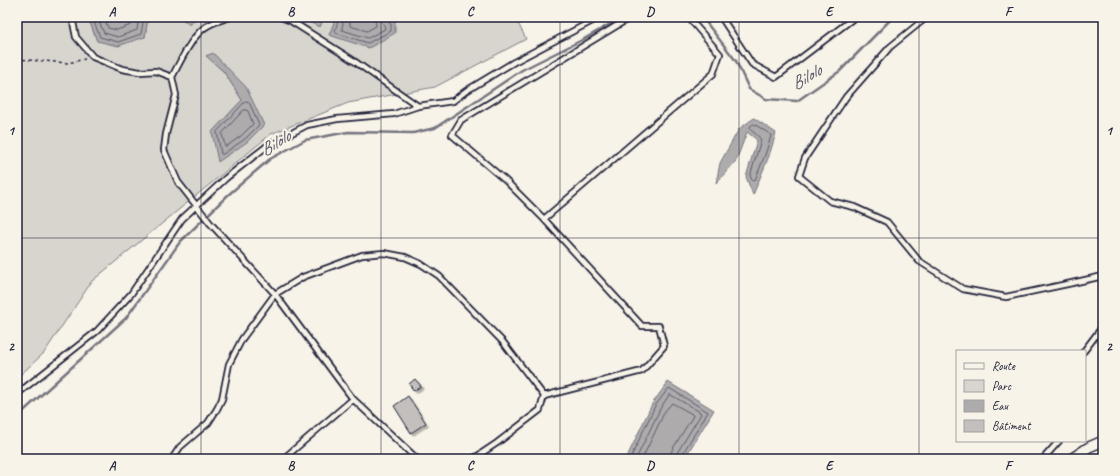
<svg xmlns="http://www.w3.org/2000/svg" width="1120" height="476" viewBox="0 0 1120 476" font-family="Caveat,sans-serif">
  <defs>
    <filter id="shadow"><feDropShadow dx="2.5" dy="2.5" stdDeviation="0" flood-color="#0004"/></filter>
  </defs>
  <rect width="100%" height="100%" fill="#f7f3e8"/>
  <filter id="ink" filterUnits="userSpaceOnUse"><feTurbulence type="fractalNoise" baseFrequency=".025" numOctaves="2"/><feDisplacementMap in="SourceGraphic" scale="8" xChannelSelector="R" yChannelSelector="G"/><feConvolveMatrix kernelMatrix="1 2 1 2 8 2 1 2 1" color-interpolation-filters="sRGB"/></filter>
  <g filter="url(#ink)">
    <path fill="#d8d5cf" stroke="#7d7c85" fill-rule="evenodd" d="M17,17H88L97,41L145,37L148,17H180L190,25L197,17H299L320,27L324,17H336L330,35L395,21L384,17H515L526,39L435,87L348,103L271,134L92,281L44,353L17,378ZM206,55L246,87L247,142L212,132L242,100L224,72Z"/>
    <path fill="#aeabad" stroke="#76747f" d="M88,17H148L145,37L118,46L97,41Z
      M180,17H197L190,25Z
      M299,17H324L320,27Z
      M336,17H384L395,21V33L369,48L329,35Z
      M213,53L246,87L264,125L247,142L218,162L212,132L242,100L224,72L206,56Z
      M754,118L776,133L769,156L753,195L746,177L757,140L747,132L736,161L716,183L720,163L739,129Z
      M668,382L714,410L684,459H626L652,404Z"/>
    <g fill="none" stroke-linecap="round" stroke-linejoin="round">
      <path stroke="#5a5969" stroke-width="1" d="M92,17L100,37L118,42L141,34L144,17
        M97,17L104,33L118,37L137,30L139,17
        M104,17L108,28L117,30L131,25L133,17
        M339,17L335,31L336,33L368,43L391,31V24L387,21L386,17
        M344,17L342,28V30L368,38L385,29C385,25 381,22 381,17
        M350,17V26L367,31L376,26L375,17
        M246,101L249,102L259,125L245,139L223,154H221L217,132Z
        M244,110H246L248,111L253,124L241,136L227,146H225L222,134Z
        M754,124L770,134L771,136L765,155L755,180L753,181L752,180L750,176L761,140L759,137L750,129V127Z
        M630,459L655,406L668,389L669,388L708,412L681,456V459
        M636,459L660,409L669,395H671L700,412L701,414L677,453L676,459
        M642,459L665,411L672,403L692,414L693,416L672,450L670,459"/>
      <path stroke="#76747f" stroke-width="2.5" d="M702,17L736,61L749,89L766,99L797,101L840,71L893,17
        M17,417L126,318L180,242L228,195L270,159L305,140L348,132L413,133L435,128L522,70L584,39L622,17"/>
    </g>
    <path fill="#c2bfbd" stroke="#22223b" filter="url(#shadow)" d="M415,379L421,386L414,391L409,384Z
      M408,396L426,423L411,433L394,406Z"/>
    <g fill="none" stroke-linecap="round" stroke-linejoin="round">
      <g stroke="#22223b" stroke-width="8">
        <path id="lane" d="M72,17L76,37L93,57L122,69L140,72L156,71L172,77L176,95L166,134L164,150L178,182L210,223L275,294L353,399L417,459
          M281,17L291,21L354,61L418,106
          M721,17L752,64L776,77L855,17
          M927,17L890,47L846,97L805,158L799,176L830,201L854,207L887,222L919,261L963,289L1006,297L1072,283L1103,276
          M172,77C180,62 191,38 204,28C212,22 221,20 230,17
          M544,219L713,74L720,54L688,17
          M1084,351L1103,326
          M17,394L97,331L131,294L182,219L226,178L267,146L307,125L337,119L394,114L418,106L453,101L466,91L514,62L600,17
          M544,396L642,371L664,346L659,326H642L544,219L506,181L452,135L461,120L631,17
          M172,459L180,447L208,423L217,409L222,399L229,364L242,339L275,294L303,277L362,255L384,253L405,257L421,264L439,276L503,342L544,396L540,410L497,443L473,459
          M283,459L353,399
          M1043,459L1059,441"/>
      </g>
      <g stroke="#22223b" stroke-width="12">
        <path id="street" d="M1071,459L1089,447L1103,441"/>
      </g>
      <path stroke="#22223b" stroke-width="1.5" stroke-dasharray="3 3" stroke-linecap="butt" d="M17,59L68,63L85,59"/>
      <use href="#lane" stroke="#f7f3e8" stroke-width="4.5"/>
      <use href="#street" stroke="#f7f3e8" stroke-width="9"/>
    </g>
  </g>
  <path fill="none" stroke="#22223b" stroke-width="1" stroke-opacity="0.55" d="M201,17V459M381,17V459M560,17V459M739,17V459M919,17V459M17,238H1103"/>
  <g text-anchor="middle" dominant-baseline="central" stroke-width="4" stroke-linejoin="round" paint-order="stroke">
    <g font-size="18" font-style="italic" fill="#535263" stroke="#f7f3e8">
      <text transform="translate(806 77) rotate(-31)">Bilolo</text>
      <text transform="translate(275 143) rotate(-32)">Bilolo</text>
    </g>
  </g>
  <rect width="1120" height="476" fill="none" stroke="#f7f3e8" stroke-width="44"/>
  <rect x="956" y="350" width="130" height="92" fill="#f7f3e8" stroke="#a29fa3"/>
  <rect x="964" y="363" width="20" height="6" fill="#f7f3e8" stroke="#a29fa3"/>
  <text x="992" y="370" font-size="12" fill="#22223b">Route</text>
  <rect x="964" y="380" width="20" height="12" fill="#d8d5cf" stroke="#a29fa3"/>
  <text x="992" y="390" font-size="12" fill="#22223b">Parc</text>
  <rect x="964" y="400" width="20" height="12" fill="#aeabad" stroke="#a29fa3"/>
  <text x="992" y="410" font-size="12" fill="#22223b">Eau</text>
  <rect x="964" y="420" width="20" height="12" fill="#c2bfbd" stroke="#a29fa3"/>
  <text x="992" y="430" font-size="12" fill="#22223b">Bâtiment</text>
  <rect x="22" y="22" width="1076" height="432" fill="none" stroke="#22223b" stroke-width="1.5"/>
  <g font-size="13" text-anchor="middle" font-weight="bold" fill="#22223b">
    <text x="112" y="16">A</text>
    <text x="291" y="16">B</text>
    <text x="470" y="16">C</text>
    <text x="650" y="16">D</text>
    <text x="829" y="16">E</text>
    <text x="1008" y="16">F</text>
    <text x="11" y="135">1</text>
    <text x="1109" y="135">1</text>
    <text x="11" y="351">2</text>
    <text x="1109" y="351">2</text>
    <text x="112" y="470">A</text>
    <text x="291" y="470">B</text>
    <text x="470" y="470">C</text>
    <text x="650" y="470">D</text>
    <text x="829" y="470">E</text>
    <text x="1008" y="470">F</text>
  </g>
</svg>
